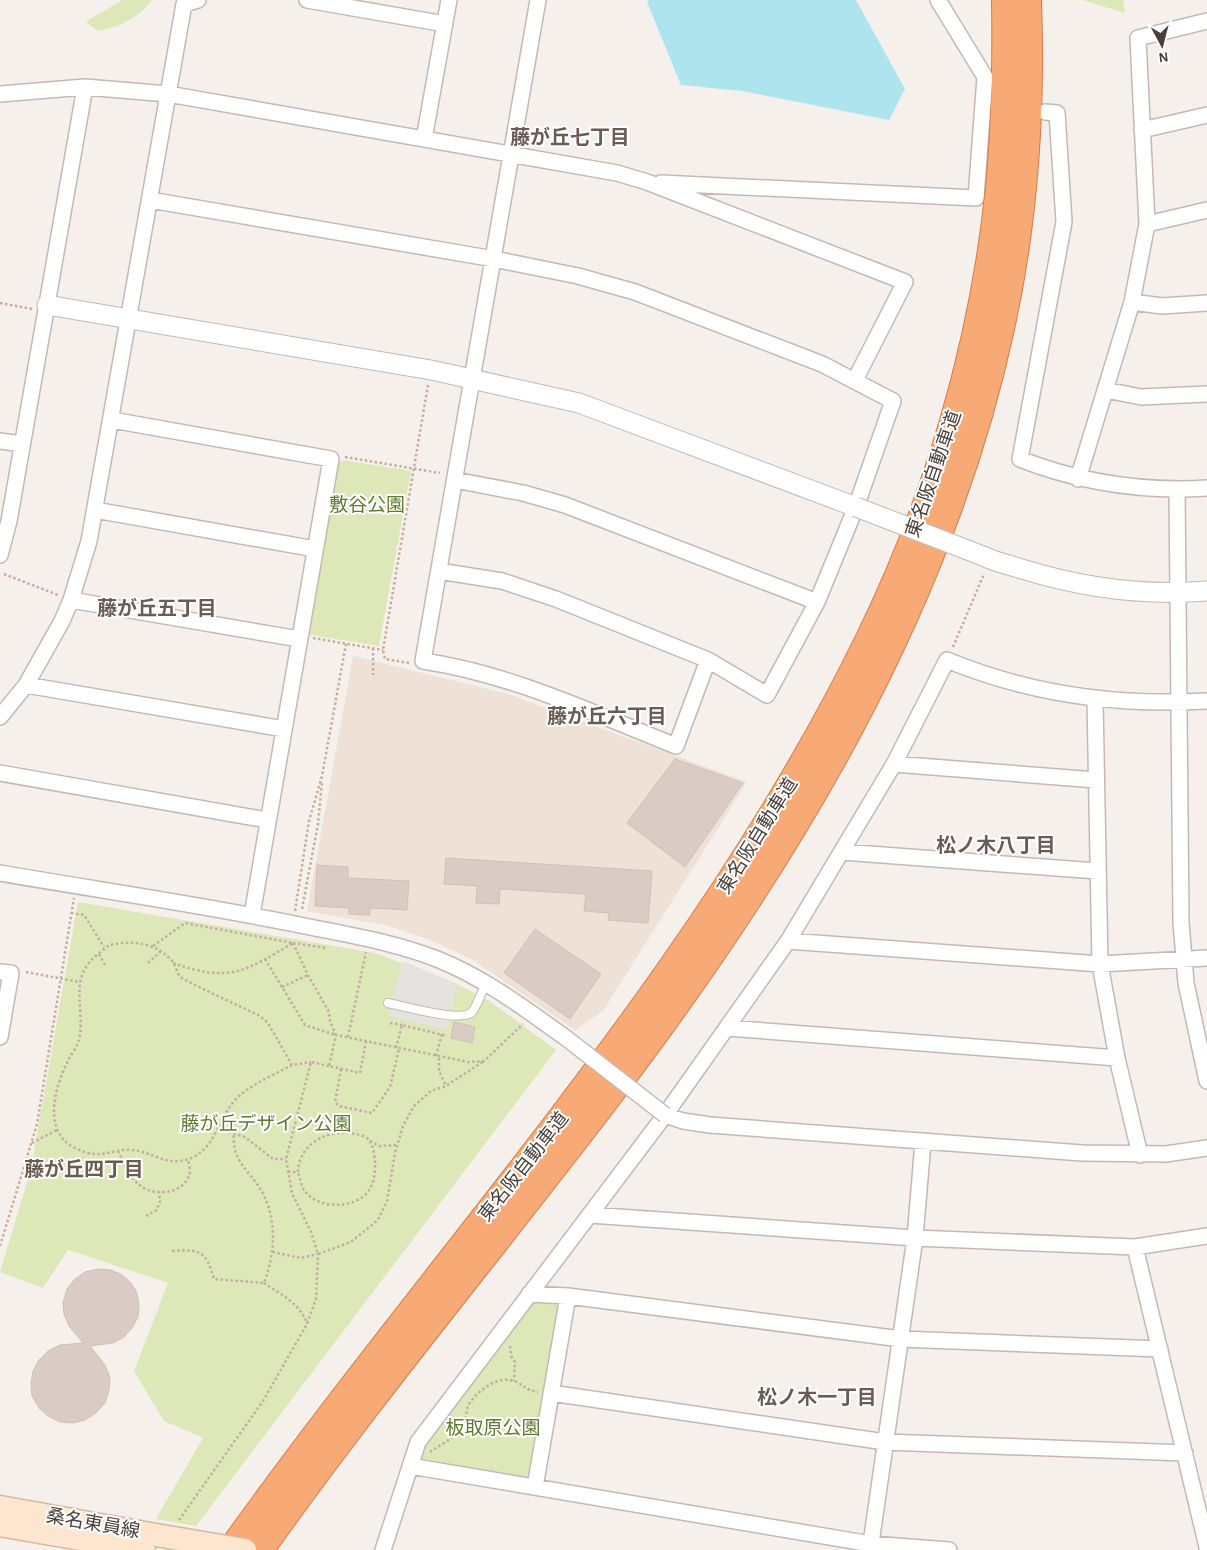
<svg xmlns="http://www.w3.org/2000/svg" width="1207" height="1550" viewBox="0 0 1207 1550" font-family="'Alegreya Sans','Noto Sans JP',sans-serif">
  <rect width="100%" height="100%" fill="#f5f0ec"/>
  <path fill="#eee1d7" d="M353,656L508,694L747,782L603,1011L575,1030L473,960L430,940L386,925L307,911Z"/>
  <path fill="#dee7b8" d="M122,0H152C138,19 120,26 98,31L86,22C93,16 119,3 122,0Z
    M1082,0H1123L1125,13Z
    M343,460L411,471L379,646L311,635L309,630L336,465Z
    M78,902L375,953L457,984L488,1000L556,1050L196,1526L156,1519L203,1438L164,1421L134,1371L168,1283L68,1250L43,1288L0,1272L30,1173Z
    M531,1302L555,1303L559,1307L531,1473L524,1479L422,1460L420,1452Z"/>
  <path fill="#e5e2e0" d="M403,961L457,984L448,1030L388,1016Z"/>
  <path fill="#ade4ee" d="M649,0H856L905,89L889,120L742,91L681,85L647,2Z"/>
  <path fill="#daccc5" stroke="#d1bfb6" d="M675,759L743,783L685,867L627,823Z
    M446,858L652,871L648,923L608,920L609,913L584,911L586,894L500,889L499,904L476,903L477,886L444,884Z
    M317,865L348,867V878L409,881L407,910L370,908V915L349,914V908L315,906Z
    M535,929L601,974L570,1019L504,973Z
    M454,1022L475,1027L472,1043L451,1038Z
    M98,1269L111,1270L122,1275L131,1283L137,1293L139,1305L138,1317L132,1328L124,1337L113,1343L90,1346L105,1365L110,1377L109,1390L105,1403L96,1413L85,1420L73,1423L60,1422L48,1416L39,1408L32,1396L31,1384L33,1371L39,1360L48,1351L60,1345L83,1343L69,1326L64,1314L63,1302L67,1289L75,1279L85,1272Z"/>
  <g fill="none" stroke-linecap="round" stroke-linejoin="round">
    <g stroke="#c4b9b2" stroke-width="10">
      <path id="service" d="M388,1003C404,1006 462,1023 472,1012C478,1005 481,992 486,984"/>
    </g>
    <g stroke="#c4b9b2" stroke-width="18">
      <path id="minor" d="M307,0L445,24
        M538,0L423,661C511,674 593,713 676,746L708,660
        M0,94L85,87L168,94L617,173L647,182L905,282L855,380
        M1045,112L1057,113L1064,222L1020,459C1081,483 1142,492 1207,488
        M1142,130L1207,115
        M424,139L449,0
        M661,183L976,198L985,77L938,0
        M150,200L494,259L578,276L635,292L822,364L893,401L856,507L817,602L767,695L708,660L556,599L502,581L439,571
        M1147,224L1207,210
        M1132,302L1162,306L1207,303
        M1106,390L1141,397L1207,394
        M112,420L331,459L252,915
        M0,441L22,444
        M1078,479L1132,302L1147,224L1138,38L1207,21
        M455,480L523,493L565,505L817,602
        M1177,490L1181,922L1186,983L1207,1081
        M95,510L315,549
        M0,555L9,521L85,87
        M71,600L299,639
        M26,685L284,729
        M1095,699L1100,964L1117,1058L1140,1155
        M0,717L26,685L62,621L71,600L89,541L184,4L198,0
        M894,764L1096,780
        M0,773L267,820
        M842,852L1097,871
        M0,873C98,890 197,904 295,924C343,934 391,941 437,959C485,978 525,1009 566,1038
        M788,941L1100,964L1207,958
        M0,972L11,973L0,1037
        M727,1028L1117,1058
        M665,1115L683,1121L710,1125L1082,1153L1166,1154L1207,1148
        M590,1215L915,1238L1135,1247L1207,1236
        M1135,1247L1207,1547
        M529,1294L568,1296L901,1339L1160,1349
        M551,1393L885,1442L1185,1453
        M410,1466L871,1544L949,1550
        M535,1487L568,1296
        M383,1550L418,1442L665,1115L788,941L894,764L947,660C1029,694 1118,706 1207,701
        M870,1550L915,1238L923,1142"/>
    </g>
    <g stroke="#c4b9b2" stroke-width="21">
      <path id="tertiary" d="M47,305L431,370L579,403L856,507
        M983,556C995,562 1009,565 1022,569C1083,588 1144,596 1207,591"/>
    </g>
    <g stroke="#d6baa0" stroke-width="25">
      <path id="secondary" d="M0,1507L156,1535
        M0,1525L144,1550"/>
    </g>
    <g stroke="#d77b45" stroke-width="30">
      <path id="motorway" d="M232,1550C447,1249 707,974 870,639C937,502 983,348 999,196C1006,131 1007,65 1006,0
        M259,1550C369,1395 491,1249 606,1098C782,867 938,614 1000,328C1024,220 1031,109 1027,0"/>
    </g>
    <path stroke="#c2aea1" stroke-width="2.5" stroke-dasharray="2.5 2.5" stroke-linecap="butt" d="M0,303L32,309
      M345,457L440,473
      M4,574L58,595
      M313,638L383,650
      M953,647L984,574
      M373,648V675
      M409,663L385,659L383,650L428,385
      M302,909L318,824L322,782
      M295,911L309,821L322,776L346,644
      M71,913L84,915L104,947
      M293,943L308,975L329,1012L330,1021L336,1035
      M293,943L327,948
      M153,946L185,923L293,943C244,972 230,983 173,963
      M99,954L105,965
      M265,959L305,1025L336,1035
      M148,963L160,952
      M26,972L79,982
      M282,987L308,975
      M390,1023L402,1025
      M348,1037L366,952
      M366,1041L360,1073L329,1066L336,1035L468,1062L484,1061L523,1024
      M396,1048L402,1025L447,1036
      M436,1056L442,1034
      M439,1058V1071L446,1086
      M292,1065C275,1074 255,1083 240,1095C216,1116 217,1157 179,1161C163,1163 148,1151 132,1150C110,1148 103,1161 77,1149C42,1134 54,1089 67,1063C70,1055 77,1048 79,1040C86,1008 67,979 97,955C108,946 106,945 122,943C142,941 160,947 173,962C177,967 176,974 182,978C207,992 234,1003 260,1016L268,1023L292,1065L311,1062
      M329,1066L311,1062L286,1159L292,1193L311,1232L318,1254L351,1242L378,1220L387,1201L395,1153L403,1126L414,1106L431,1091L446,1086L484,1061
      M341,1069L335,1102L339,1106L372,1113L390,1087L399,1049
      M219,1129L245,1137L273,1159H286
      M370,1141L379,1146L397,1145
      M32,1143L57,1130
      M118,1151C124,1163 130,1179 142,1187C155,1196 184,1194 189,1175C191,1171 189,1164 188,1160
      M288,1172H298C299,1143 329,1128 355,1134C360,1135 366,1136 369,1140C374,1147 375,1158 375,1166C375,1177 373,1186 366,1194C351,1209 317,1209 304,1190C301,1185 300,1178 298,1172
      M146,1216L157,1210L160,1201L159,1192
      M0,1246L37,1124L74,898
      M172,1251C201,1249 206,1251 214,1279L264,1283C275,1253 278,1220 261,1190C248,1169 231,1160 234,1133
      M264,1283C279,1293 302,1305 307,1324
      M510,1346L511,1356L515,1362L514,1381
      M430,1452C440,1445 453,1439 461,1429C467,1423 465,1412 469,1404C477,1391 498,1375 514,1381C525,1385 524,1390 538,1392
      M179,1520L263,1401L307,1324L316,1299L318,1254L301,1258L273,1252"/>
    <use href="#service" stroke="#fff" stroke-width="8"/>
    <use href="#minor" stroke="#fff" stroke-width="15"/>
    <use href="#tertiary" stroke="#fff" stroke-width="19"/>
    <use href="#secondary" stroke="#fce6cf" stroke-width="22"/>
    <use href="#motorway" stroke="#f7aa76" stroke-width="28"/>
    <g stroke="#c4b9b2" stroke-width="18" stroke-linecap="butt">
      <path id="minor-bridge" d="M566,1038L665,1115"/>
    </g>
    <g stroke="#c4b9b2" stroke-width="21" stroke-linecap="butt">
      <path id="tertiary-bridge" d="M856,507L983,556"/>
    </g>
    <g stroke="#d6baa0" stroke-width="25" stroke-linecap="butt">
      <path id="secondary-bridge" d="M156,1535L245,1550"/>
    </g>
    <use href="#minor-bridge" stroke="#fff" stroke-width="15"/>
    <use href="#tertiary-bridge" stroke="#fff" stroke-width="19"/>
    <use href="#secondary-bridge" stroke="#fce6cf" stroke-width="22"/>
  </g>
  <g text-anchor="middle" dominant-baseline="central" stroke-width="4" stroke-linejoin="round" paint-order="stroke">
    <g font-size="19" fill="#4a3f3a" stroke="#fff">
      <text transform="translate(934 474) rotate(-71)">東名阪自動車道</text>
      <text transform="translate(758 836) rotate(-58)">東名阪自動車道</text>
      <text transform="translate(524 1167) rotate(-52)">東名阪自動車道</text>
      <text transform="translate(93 1524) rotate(10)">桑名東員線</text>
    </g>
    <g font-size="19" fill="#5f7a2f" stroke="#fff">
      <text x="367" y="505">敷谷公園</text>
      <text x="266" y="1124">藤が丘デザイン公園</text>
      <text x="493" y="1428">板取原公園</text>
    </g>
    <g font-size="20" font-weight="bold" fill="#6c5b52" stroke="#fff">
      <text x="570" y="138">藤が丘七丁目</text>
      <text x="157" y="609">藤が丘五丁目</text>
      <text x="607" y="717">藤が丘六丁目</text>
      <text x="996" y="846">松ノ木八丁目</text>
      <text x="84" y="1170">藤が丘四丁目</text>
      <text x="817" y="1398">松ノ木一丁目</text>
    </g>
  </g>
  <g transform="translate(1162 45) rotate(173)" stroke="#ffffff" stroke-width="4" paint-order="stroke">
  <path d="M0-4L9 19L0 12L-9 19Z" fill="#4a3f3a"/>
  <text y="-8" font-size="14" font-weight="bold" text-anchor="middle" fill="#4a3f3a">N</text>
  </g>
</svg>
